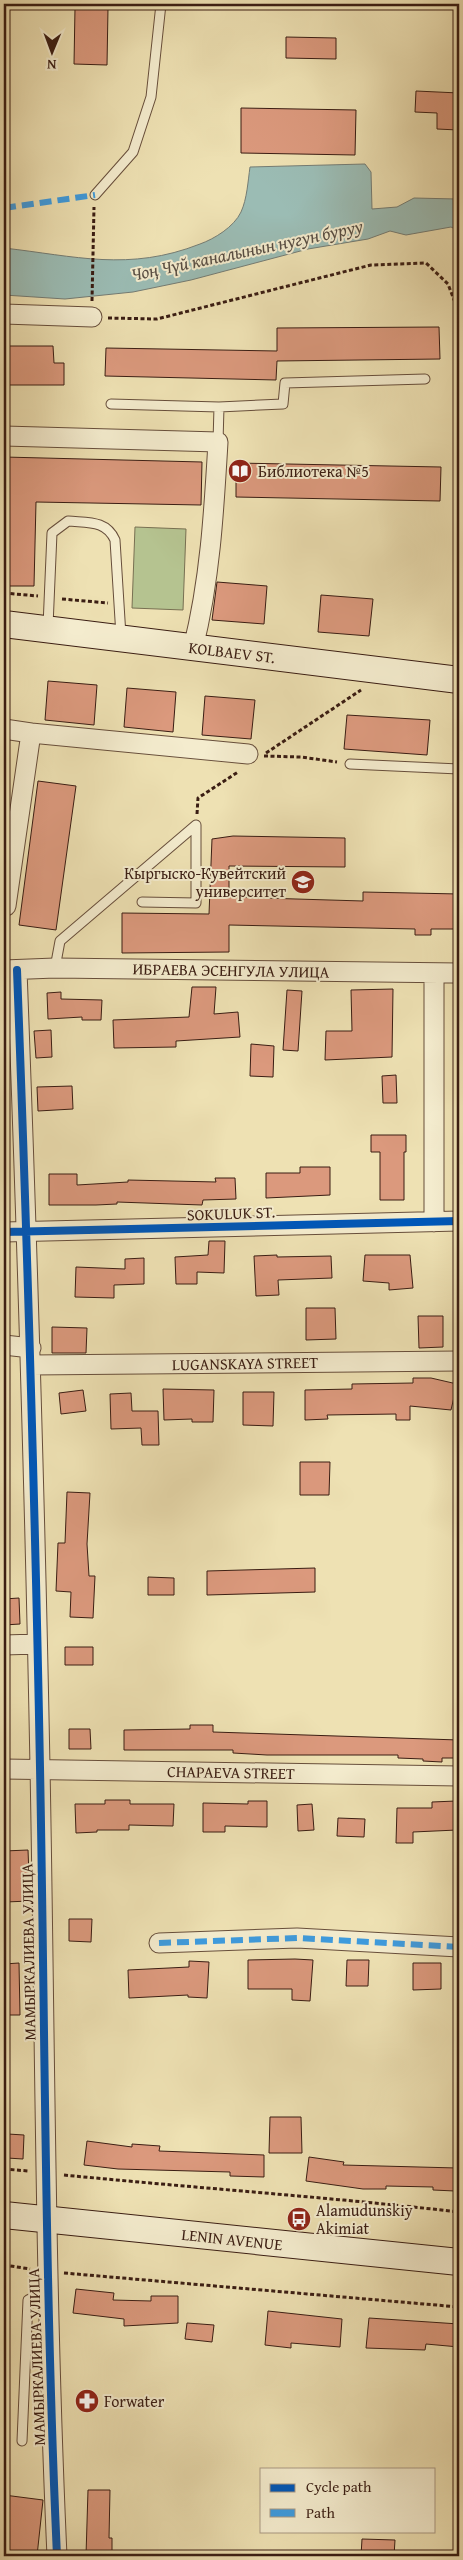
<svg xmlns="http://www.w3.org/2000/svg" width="463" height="2560" viewBox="0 0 463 2560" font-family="'Gentium Book Plus',serif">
  <rect width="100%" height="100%" fill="#eee1b3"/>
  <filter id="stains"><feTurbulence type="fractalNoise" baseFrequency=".004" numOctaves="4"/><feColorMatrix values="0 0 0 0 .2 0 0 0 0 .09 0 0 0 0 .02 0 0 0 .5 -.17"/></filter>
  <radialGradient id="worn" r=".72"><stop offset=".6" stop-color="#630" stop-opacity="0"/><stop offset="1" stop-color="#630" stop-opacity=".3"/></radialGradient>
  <path fill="#b5c390" stroke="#787052" d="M135,527L186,529L183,610L132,608Z"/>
  <path fill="#9bbcb4" stroke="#747c74" d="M365,164L371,172L372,209L397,207L414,198L457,199L459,200V231L451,227L406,235L390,231L368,239L308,249L191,280L133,292L65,299L4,295V248C75,256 129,272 200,244C214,239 234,227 241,212C247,199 248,181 250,167Z"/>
  <path fill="#db997d" stroke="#3a1d13" d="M75,8H108L107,65L74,64Z
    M286,37L336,38V59L286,58Z
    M416,91L459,93L458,130L437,129V113L415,112Z
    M241,108L356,110L355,155L241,153Z
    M439,327L440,359L277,361L276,380L105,376L106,348L277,351V328Z
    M4,346H53L54,363H64V385H4Z
    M4,457L202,462L201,505L36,502L34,586H4Z
    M236,463L441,467L440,501L236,497Z
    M217,582L267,586L264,624L212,620Z
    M321,595L373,599L369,636L318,632Z
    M48,681L97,685L94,725L45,720Z
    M127,688L176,692L173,732L124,727Z
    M205,696L255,700L251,739L202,735Z
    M347,715L430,720L427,755L344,749Z
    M38,781L76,786L56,930L19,925Z
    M233,836L345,838V867L229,866V897L363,901V892L459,894V929H431V935H415V929L229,925V952L122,953V913L209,914L212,839Z
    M192,987H216L214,1014L238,1012L240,1037L176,1041V1047L114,1048L113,1020L189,1017Z
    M393,989L392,1057L325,1060L326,1031H352L351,990Z
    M287,990L302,991L298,1051L283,1050Z
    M61,992V999L102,1000L101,1020H82V1017L48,1019L47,993Z
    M51,1030L52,1057L36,1058L34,1031Z
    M251,1044L274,1046L273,1077L250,1076Z
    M396,1075L397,1103H383L382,1076Z
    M72,1086L73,1109L38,1111L37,1087Z
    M371,1135H406V1152H404V1200H380V1152H371Z
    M300,1167H330V1195L266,1198V1173H300Z
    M49,1174H77V1185L128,1182V1180L216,1182L215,1178H235L236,1199L203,1200L202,1205L117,1202V1204L96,1205H49Z
    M209,1241H225L224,1273L197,1272V1284H176L175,1257L208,1255Z
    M277,1255V1257L331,1256L332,1278L278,1280L279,1295L256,1296L254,1256Z
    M365,1255H410L413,1288L389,1290V1283L363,1281Z
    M144,1258V1284L114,1285V1298L75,1297L76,1267L125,1269V1259Z
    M306,1308H335L336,1339L306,1340Z
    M418,1316H443V1347L419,1348Z
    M52,1327L87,1328L86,1353H52Z
    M413,1378H431L457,1384L451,1410L410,1406V1420H396V1414L327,1415L328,1419L305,1420V1390L352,1389V1384L413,1383Z
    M163,1389L214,1390L213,1422H192V1419L164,1420Z
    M83,1390L86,1411L61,1414L59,1393Z
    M243,1392H274L273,1426L243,1425Z
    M131,1393L132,1411H158L159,1445H142L141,1428L111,1429L110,1394Z
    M300,1462H330L329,1495H300Z
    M67,1492L90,1493L87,1544L89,1576H95L93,1618L70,1617L71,1592L56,1591L58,1543H65Z
    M315,1568V1592L207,1595V1571Z
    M148,1577L174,1578V1595H148Z
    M19,1598L20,1624L4,1625V1599Z
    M65,1647H93V1665H65Z
    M190,1725H213V1732L459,1740V1758H442V1762L423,1761V1759L398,1758V1755H267L233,1753V1750H124V1730L190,1729Z
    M69,1729H90L91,1749H69Z
    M105,1800H130V1804H174L173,1826L129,1825V1830H97V1832L76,1833L75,1804H105Z
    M248,1801H267V1827L225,1826V1832H203V1803L248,1804Z
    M456,1801L457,1830L413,1832V1843H396L397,1808H432V1802Z
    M312,1804L314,1830L298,1831L297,1805Z
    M338,1818L365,1819L364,1837L337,1836Z
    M28,1850L30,1901L5,1902L4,1851Z
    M69,1919H92L91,1942L69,1941Z
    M295,1959L313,1960L310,2001L292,2000V1989H248V1960Z
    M347,1960H369L368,1986H346Z
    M189,1961L209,1962L207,1998L188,1997V1995L129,1998L128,1970L189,1967Z
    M19,1963L20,2015H4V1964Z
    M413,1963H441V1989L413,1990Z
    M270,2117H301L302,2153H269Z
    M8,2134L24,2135L23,2159L7,2158Z
    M87,2141L132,2147V2144L160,2146L159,2151L264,2155V2177L230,2176V2172L118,2169L84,2165Z
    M309,2157L344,2162L343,2165L457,2168L455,2191L433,2190V2187L386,2186V2189H363L306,2181Z
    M76,2289L114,2293L113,2300L151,2301V2296H178V2323L124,2326V2319L73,2313Z
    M268,2311L342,2319L340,2347L291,2343V2348L265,2345Z
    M369,2318L459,2324V2347L426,2344L425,2350L366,2348Z
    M187,2323L214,2325L212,2342L185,2339Z
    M88,2490H110L109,2538H112V2556H86Z
    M4,2495L43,2500L37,2556H4Z
    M362,2539L395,2540L394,2556H361Z"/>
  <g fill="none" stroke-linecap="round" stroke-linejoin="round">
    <g stroke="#674e3b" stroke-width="11">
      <path id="service" d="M95,195L133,152L151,97L161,4
        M111,404L219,407
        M218,442L219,407L283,404L285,383L425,379
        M48,626L52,533L68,521C88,523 106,520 115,540L121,636
        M350,764L459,769
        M55,968L60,941L196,825V903L142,902
        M22,2441L28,2300L48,2290"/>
    </g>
    <g stroke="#674e3b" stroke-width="21">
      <path id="minor" d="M4,314L92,317
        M4,436L218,442C214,511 210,581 193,648
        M4,729L31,733L6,906
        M31,733L248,754
        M4,970L55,968L459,973
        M17,970C27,1236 35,1501 40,1767C45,2030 45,2293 57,2556
        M434,973V1222
        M4,1232L459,1221
        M4,1345L31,1348
        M31,1365L459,1361
        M4,1645L37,1644
        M4,1769L459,1776
        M159,1943L297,1938L459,1947"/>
    </g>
    <g stroke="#3a1d13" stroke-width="28">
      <path id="secondary" d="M4,624L459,680
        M4,2215L459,2262"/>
    </g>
    <path stroke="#3a1d13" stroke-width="3" stroke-dasharray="4 2.5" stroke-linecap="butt" d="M92,301L94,207
      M108,318L157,319L371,265L426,263L448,284L459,313
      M4,593L38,596
      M62,599L108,603
      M266,753L361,690
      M264,756L301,757L337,762
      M197,814L198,798L238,772
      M4,2169L28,2171
      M64,2175C196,2188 328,2197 459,2212
      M4,2265L30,2269
      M64,2273L459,2307"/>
    <use href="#service" stroke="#f4ecce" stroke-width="9"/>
    <use href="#minor" stroke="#f4ecce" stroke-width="19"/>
    <use href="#secondary" stroke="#f4ecce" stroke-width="26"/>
    <path stroke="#3e9bde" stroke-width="6" stroke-dasharray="12 6" stroke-linecap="butt" d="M4,208L95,195
      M159,1943L297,1938L459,1947"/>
    <g stroke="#f4ecce" stroke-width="11">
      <path id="cycleway" d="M17,970C27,1236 35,1501 40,1767C45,2030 45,2293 57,2556
        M4,1232L459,1221"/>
    </g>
    <use href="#cycleway" stroke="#0057b8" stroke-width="8"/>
  </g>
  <defs>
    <g id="library-disc" transform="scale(1.25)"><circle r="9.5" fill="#8f2418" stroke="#f4ecce"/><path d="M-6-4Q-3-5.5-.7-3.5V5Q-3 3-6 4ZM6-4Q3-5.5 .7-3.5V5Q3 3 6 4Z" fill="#fff"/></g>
    <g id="university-disc" transform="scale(1.25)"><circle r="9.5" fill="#8f2418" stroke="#f4ecce"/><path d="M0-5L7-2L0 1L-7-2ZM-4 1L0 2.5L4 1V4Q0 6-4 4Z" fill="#fff"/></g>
    <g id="bus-disc" transform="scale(1.25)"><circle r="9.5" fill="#8f2418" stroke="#f4ecce"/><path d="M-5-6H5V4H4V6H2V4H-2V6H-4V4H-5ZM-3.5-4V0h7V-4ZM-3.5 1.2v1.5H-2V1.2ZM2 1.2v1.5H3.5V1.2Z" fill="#fff"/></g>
    <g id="pharmacy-disc" transform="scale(1.25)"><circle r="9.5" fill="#8f2418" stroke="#f4ecce"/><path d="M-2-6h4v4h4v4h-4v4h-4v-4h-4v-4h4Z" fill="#fff"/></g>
  </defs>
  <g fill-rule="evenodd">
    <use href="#library-disc" x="240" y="471"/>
    <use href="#university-disc" x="303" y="882"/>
    <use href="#bus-disc" x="299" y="2219"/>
    <use href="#pharmacy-disc" x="87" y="2401"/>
  </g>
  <g text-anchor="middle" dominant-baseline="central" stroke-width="4" stroke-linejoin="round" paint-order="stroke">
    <g font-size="16" fill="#3a1d13" stroke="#f4ecce" text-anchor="start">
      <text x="258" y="471">Библиотека №5</text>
      <text x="286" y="873" text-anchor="end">Кыргыско-Кувейтский<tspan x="286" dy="18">университет</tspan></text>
      <text x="316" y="2210">Alamudunskiy<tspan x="316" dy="18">Akimiat</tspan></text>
      <text x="104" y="2401">Forwater</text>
    </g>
    <g font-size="16" fill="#3a1d13" stroke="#f4ecce">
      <text transform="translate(232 652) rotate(7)">KOLBAEV ST.</text>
      <text transform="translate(231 970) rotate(1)">ИБРАЕВА ЭСЕНГУЛА УЛИЦА</text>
      <text transform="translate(231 1213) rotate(-2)">SOKULUK ST.</text>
      <text transform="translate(245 1363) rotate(-1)">LUGANSKAYA STREET</text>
      <text transform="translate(231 1772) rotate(1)">CHAPAEVA STREET</text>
      <text transform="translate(28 1952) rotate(-91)">МАМЫРКАЛИЕВА УЛИЦА</text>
      <text transform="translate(232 2239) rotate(6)">LENIN AVENUE</text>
      <text transform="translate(36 2357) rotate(-92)">МАМЫРКАЛИЕВА УЛИЦА</text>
    </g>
    <g font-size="18" font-style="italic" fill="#574d43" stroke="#f4ecce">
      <text transform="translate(247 250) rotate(-12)">Чоң Чүй каналынын нугун буруу</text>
    </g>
  </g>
  <rect width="463" height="2560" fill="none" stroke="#eee1b3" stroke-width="20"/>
  <rect x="5" y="5" width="453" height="2550" fill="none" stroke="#3a1d13" stroke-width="2.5"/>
  <rect x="10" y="10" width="443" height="2540" fill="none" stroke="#3a1d13"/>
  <rect x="260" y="2468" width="175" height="65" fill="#f4ecce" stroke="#aa9983"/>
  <rect x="270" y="2484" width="25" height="8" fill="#0057b8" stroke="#aa9983"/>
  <text x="306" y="2492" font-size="15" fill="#3a1d13">Cycle path</text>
  <rect x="270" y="2509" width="25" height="8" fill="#3e9bde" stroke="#aa9983"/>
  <text x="306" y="2518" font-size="15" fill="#3a1d13">Path</text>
  <g transform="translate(52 52) rotate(181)" stroke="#f4ecce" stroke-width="4" paint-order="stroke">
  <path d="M0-4L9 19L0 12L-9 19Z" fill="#3a1d13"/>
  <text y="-8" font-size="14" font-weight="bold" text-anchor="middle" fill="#3a1d13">N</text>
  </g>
  <rect width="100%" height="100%" filter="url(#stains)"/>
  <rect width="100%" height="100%" fill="url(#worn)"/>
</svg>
